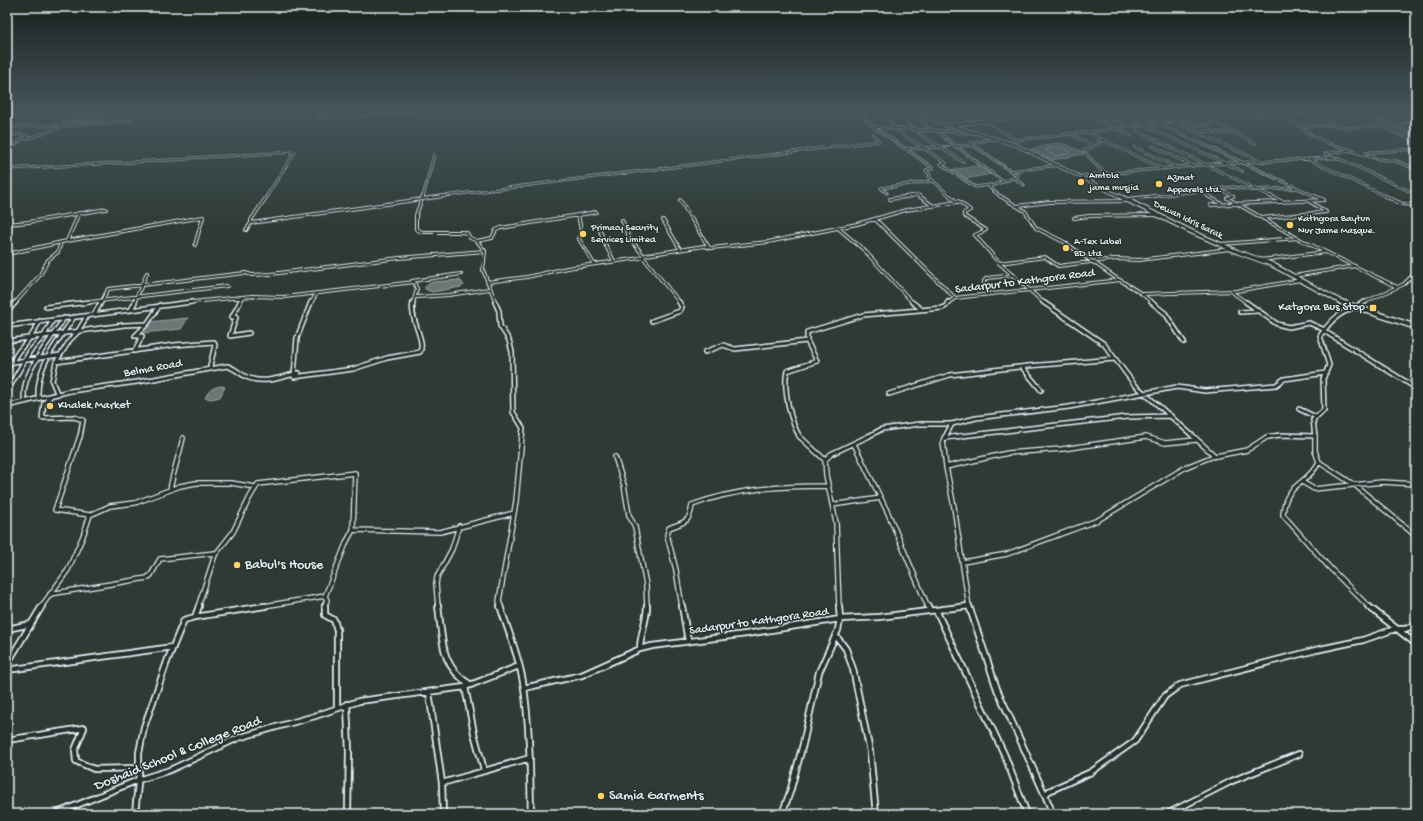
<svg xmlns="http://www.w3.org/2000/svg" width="1423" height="821" viewBox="0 0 1423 821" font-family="'Gochi Hand',sans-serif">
  <rect width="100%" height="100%" fill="#2e3b35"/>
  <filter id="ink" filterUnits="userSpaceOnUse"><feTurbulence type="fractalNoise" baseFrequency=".025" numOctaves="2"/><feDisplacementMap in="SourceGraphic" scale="8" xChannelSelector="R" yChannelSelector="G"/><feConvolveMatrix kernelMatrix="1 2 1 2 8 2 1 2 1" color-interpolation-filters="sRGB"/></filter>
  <g filter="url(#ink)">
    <path fill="#6b7775" stroke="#9da8a9" d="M79,112H102L96,120L91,122H65Z
      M1057,143L1065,144L1083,152L1084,154L1053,160L1031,149Z
      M978,166L982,167L991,174L965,179L949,170Z
      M460,280L464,285L461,287L432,292L425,289V287L432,282Z
      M188,318L181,329L142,333L149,322Z
      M222,386L225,387L220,397L212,399L205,398C209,390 213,387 222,386Z"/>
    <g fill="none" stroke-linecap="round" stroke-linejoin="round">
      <path stroke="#b6c0c4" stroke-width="1" d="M1061,147L1068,150L1069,153L1055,156L1046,151L1047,149Z"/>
      <g stroke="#e8f1f8" stroke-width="3">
        <path id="minor-far4" d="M322,112L319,118L422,112
          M858,112L872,126L906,149
          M879,112L896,128V130L946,163L941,164L975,187L990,185
          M1099,112L1272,197
          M1116,112L1242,171
          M1133,112L1317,197
          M1151,112L1260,161
          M1187,112L1189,114
          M1275,112L1300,126L1313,136L1328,143L1378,159L1396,161L1416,169
          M1361,112L1416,135L1405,137
          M1394,112L1416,120
          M1404,112L1416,116
          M916,115L930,129
          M1088,115L1131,136
          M1250,116L1336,112
          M182,117L187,112
          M902,118L924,137L963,162
          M977,120L988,123L1016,140L1018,142L1016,145
          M1211,120L1234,132
          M1188,121L1196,125H1211
          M7,122L23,112
          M942,122L951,131
          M97,123L131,121
          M1338,125L1345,128L1416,123
          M1300,126L1338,125L1314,114
          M1380,126L1416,142
          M7,127L63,125
          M874,127L976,133
          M935,130L1002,181
          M1087,132L1163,169
          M1196,132L1209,131L1219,133H1235L1255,143H1252
          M1069,133L1093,146
          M7,136L19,134L27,136L7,151
          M26,139L64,126L94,123L108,112
          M994,139L970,143L1018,176L989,187L1001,197
          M1016,140L1188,121L1169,112
          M1104,141H1098V144L1084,151L1100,169L1108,174
          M1153,146L1193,166
          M1135,147L1178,168
          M1361,153L1416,149
          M1330,157L1342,160L1416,194
          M189,158L295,152L266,197
          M1310,160L1387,197
          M7,169L188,159
          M1011,171L1059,165
          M1082,176L1212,164L1331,158L1325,154L1350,150
          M1014,178L1024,185
          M1218,188L1233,196L1231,197
          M1200,191L1210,197
          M887,193L881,188L933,181
          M423,197L434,155
          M436,197L879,141L873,134
          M905,197L918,195L921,197
          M951,197L929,177L930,175L926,170L933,168L906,149L973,145
          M1147,197L1234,187L1250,190L1296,188"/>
      </g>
      <g stroke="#e8f1f8" stroke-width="4">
        <path id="minor-far3" d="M267,196L251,220V223L444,196
          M423,196L416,215V229L422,232H462L467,233L470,238L477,241
          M919,196L932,205
          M1000,196L1025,211L1036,228L1064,242L1119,280
          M1208,196L1222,204
          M1233,196L1227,198L1301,240L1397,287
          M1270,196L1283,202
          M1385,196L1402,204L1416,205
          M890,199L912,196
          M1128,199L1156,196
          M680,200L708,246
          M958,201L970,210L964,213V216L986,230L975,235L999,263L1044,303
          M1211,205L1324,200L1315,196
          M1017,206L1049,202L1128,201
          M578,215L581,230L579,239L594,264
          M1074,218L1089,216L1158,215
          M1262,218L1326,212L1309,201
          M875,219L955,298
          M622,220L629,237L643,255
          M663,220L680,249
          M7,224L29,222L106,209
          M598,225L605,244L614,261
          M838,228L864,250L913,303
          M246,230L251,223
          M67,241L203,217L195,245
          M1221,244L1298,238
          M7,254L67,241L79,213
          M643,257L680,303
          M1260,260L1326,252
          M999,263L1045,257L1058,266L1115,259L1139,260L1230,249
          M1294,276L1355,266
          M412,281L461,274
          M487,282L527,277L567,268L640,258L646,255L704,246L711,248L768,242L857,224L906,210L957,202L950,196
          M1232,292L1247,303
          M992,293L984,285V281L987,278L1014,275
          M1142,294L1153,303
          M416,297L449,295L489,289
          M15,303L40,275L48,260L58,252L61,242
          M82,303L227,286
          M101,303L108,289L245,273L252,275L271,274L399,258L485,251
          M134,303L147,273
          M182,303L252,296L284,297L414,282L417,289L413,303
          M239,303L242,297
          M311,303L317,293
          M496,303L483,270L485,251L477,241L492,238L496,230L501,228L596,212
          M948,303L955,298L1120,280L1142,294L1236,291L1301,280
          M1363,303L1404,284L1416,272"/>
      </g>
      <g stroke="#e8f1f8" stroke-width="6">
        <path id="minor-far2" d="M240,302L232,317H236L230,336L249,333
          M495,302L499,311L500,326L509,340L512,352L513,412L523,428L522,437
          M912,302L921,309
          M1043,302L1104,344L1134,384L1194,437
          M1151,302L1165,313L1184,342
          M1246,302L1277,324L1289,327L1309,323L1325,330
          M46,307L90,302
          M131,310L135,302
          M7,312L16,302
          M1240,312L1257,311
          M94,315L101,302
          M652,321L680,311L682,307L679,302
          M7,326L192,302
          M1324,331L1416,388
          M7,341L124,325L147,324L160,305
          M135,351L142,336H135L147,324
          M705,352L723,345L735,349L807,341
          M56,362L174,345L214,342L215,345L210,366L211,368
          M7,363L60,355
          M1022,367L1041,390
          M7,370L18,352L30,338L40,321
          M299,373L294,377L353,369L387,358L420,352C426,340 409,319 413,302
          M294,375L297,338L311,302
          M8,390L30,351L43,337L53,320
          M57,393L52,381L56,362L70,340L77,333L87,316
          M889,394L950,375L1028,366L1115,359
          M52,395L44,403L42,418L74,417L83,420L80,437
          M41,398L38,396C37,364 58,342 74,317
          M25,402C18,375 51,341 64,318
          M7,406L70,391L137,382L227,366C236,368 240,375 249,378C264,384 283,377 298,373
          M1299,409L1316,417
          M800,437C790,422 783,388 787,371L817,361L807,341V332L863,315L942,308L946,306L948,302
          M867,437L882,429L920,424H952L976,418L1069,407L1177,387L1205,391L1276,385L1284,379L1326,373
          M945,437L952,424
          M953,437L1127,417L1171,416
          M1267,437L1280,435L1315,436
          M1315,437L1313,420L1324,410L1323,379L1329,365L1320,336C1334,315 1343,312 1365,302"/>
      </g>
      <g stroke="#e8f1f8" stroke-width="6">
        <path id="minor-far1" d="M799,436L825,460L826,475L836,523L839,607
          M946,436L943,441L946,467L954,507L969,607
          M1193,436L1215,456
          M1315,436V451L1319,462C1306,487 1285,482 1283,515L1329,567L1369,607
          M944,438L961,436
          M854,444L888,513L928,607
          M615,457L624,485L629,515L635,527L646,585L647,607
          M825,460L831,454L869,436
          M1319,462L1356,486L1416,536
          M946,467L1008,453L1062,449L1146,437L1165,443L1196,440
          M1302,482L1314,489L1382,482L1416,484
          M170,490C173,472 179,456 183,438
          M832,505L881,498
          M90,515L110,506L135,503L180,486L196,483H231L255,487
          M963,562L1007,554L1098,520L1186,467L1211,457L1247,450L1267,437L1273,436
          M50,594L147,578L151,575L160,559L215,553
          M325,596L347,541L353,530
          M41,607L68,570L83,536L90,515L55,510L80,436
          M198,607L215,555L233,532L250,497L258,484L355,473L353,530L440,532L514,513
          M258,607L325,596L327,600L324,607
          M438,607L436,584L437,577L452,549L459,526
          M501,607L499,601L516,501L522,436
          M682,607L676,570L667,535L669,528C684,522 690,523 692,505C737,488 782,486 829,486
          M963,607L969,606"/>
      </g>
      <g stroke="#e8f1f8" stroke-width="8">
        <path id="minor" d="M325,606V615L334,620L337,630V707
          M438,606C443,639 439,666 471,685
          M500,606C509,633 520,660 524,688C530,730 530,772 531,814
          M682,606L688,641
          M928,606L930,611
          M969,606L997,689L1045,795
          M1368,606L1416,644
          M936,610L1005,756L1027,814
          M195,617L265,606
          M7,629L31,624
          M836,636L846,649L853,669L870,752L876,814
          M640,649C640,634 647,621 647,606
          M7,664L42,606
          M7,670L173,647
          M465,687L474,733L484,770
          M524,688L582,675L640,649L652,646L746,634L840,619L839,606
          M429,692L442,783L443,814
          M347,704L349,752L348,812
          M7,740L84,728L75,750L76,761L94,769L139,768
          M442,783L530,758
          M55,814L138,780L170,770L238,738L315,716L359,701L465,687L519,666
          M135,814L139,773V753L144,727L168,659L184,620L195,617L199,606
          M782,814L790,792L803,744L819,672L838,630L840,619L879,617L969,606
          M1050,814V807L1045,795L1049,791L1091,772L1135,741L1165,696L1180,685L1316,650L1363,640L1395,629H1405L1416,625
          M1167,814L1232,781L1299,754"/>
      </g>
      <g stroke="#e8f1f8" stroke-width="4">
        <path id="tertiary" d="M950,125L1019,117L1041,112"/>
      </g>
      <g stroke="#e8f1f8" stroke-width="4">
        <path id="secondary-far2" d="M907,112L1016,145L1121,197"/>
      </g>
      <g stroke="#e8f1f8" stroke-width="5.5">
        <path id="secondary-far1" d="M1119,196L1192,232L1238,252L1271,264L1343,303"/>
      </g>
      <g stroke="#e8f1f8" stroke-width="7">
        <path id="secondary" d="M1341,302L1416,327"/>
      </g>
      <use href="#minor-far4" stroke="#26332d" stroke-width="1.5"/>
      <use href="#minor-far3" stroke="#26332d" stroke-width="2"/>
      <use href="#minor-far2" stroke="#26332d" stroke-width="3"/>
      <use href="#minor-far1" stroke="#26332d" stroke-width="3.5"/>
      <use href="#minor" stroke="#26332d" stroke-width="4.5"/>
      <use href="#tertiary" stroke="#26332d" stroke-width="2.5"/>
      <use href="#secondary-far2" stroke="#26332d" stroke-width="2.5"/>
      <use href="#secondary-far1" stroke="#26332d" stroke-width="3.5"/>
      <use href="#secondary" stroke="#26332d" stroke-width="4"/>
    </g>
  </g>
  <linearGradient id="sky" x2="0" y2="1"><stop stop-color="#19201d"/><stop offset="0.49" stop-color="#46555c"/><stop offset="1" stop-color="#46555c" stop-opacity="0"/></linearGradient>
  <rect width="1423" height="227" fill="url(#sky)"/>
  <g fill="#ffd166" stroke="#26332d" stroke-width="1.5">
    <circle cx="1081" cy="182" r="4"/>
    <circle cx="1159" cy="184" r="4"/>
    <circle cx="1290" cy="225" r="4"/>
    <circle cx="583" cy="234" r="4"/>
    <circle cx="1066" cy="248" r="4"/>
    <rect x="1369" y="304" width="8" height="8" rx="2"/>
    <circle cx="50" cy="406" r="4"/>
    <circle cx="237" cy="565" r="4"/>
    <circle cx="601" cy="796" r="4"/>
  </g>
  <g text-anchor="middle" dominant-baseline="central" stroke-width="3" stroke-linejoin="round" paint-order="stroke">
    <g font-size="10" fill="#e8f1f8" stroke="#26332d" text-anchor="start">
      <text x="1089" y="176">Amtola<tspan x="1089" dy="12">jame musjid</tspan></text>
      <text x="1167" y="178">Azmat<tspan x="1167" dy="12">Apparels Ltd.</tspan></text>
      <text x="1298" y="219">Kathgora Baytun<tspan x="1298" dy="12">Nur Jame Masque.</tspan></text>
      <text x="591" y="228">Primacy Security<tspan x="591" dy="12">Services Limited</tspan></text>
      <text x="1074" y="242">A-Tex Label<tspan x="1074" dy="12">BD Ltd</tspan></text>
    </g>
    <g font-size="10" fill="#e8f1f8" stroke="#26332d">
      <text transform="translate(1188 220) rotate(26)">Dewan Idris Sarak</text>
    </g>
    <g font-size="12" fill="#e8f1f8" stroke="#26332d">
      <text transform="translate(1025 282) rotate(-7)">Sadarpur to Kathgora Road</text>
      <text transform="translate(153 369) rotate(-10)">Belma Road</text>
      <text transform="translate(759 622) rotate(-8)">Sadarpur to Kathgora Road</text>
    </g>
    <g font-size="12" fill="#e8f1f8" stroke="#26332d" text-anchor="end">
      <text x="1365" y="308">Katgora Bus Stop</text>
      <text x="58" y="406" text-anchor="start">Khalek Market</text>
    </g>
    <g font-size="14" fill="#e8f1f8" stroke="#26332d" text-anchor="start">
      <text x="245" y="565">Babul's House</text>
      <text x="609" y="796">Samia Garments</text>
    </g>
    <g font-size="14" fill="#e8f1f8" stroke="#26332d">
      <text transform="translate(178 754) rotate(-22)">Doshaid School &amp; College Road</text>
    </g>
  </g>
  <rect width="1423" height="821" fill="none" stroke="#26332d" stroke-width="24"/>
  <rect x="12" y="12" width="1399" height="797" fill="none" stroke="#e8f1f8" stroke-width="1.5" filter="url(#ink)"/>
</svg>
